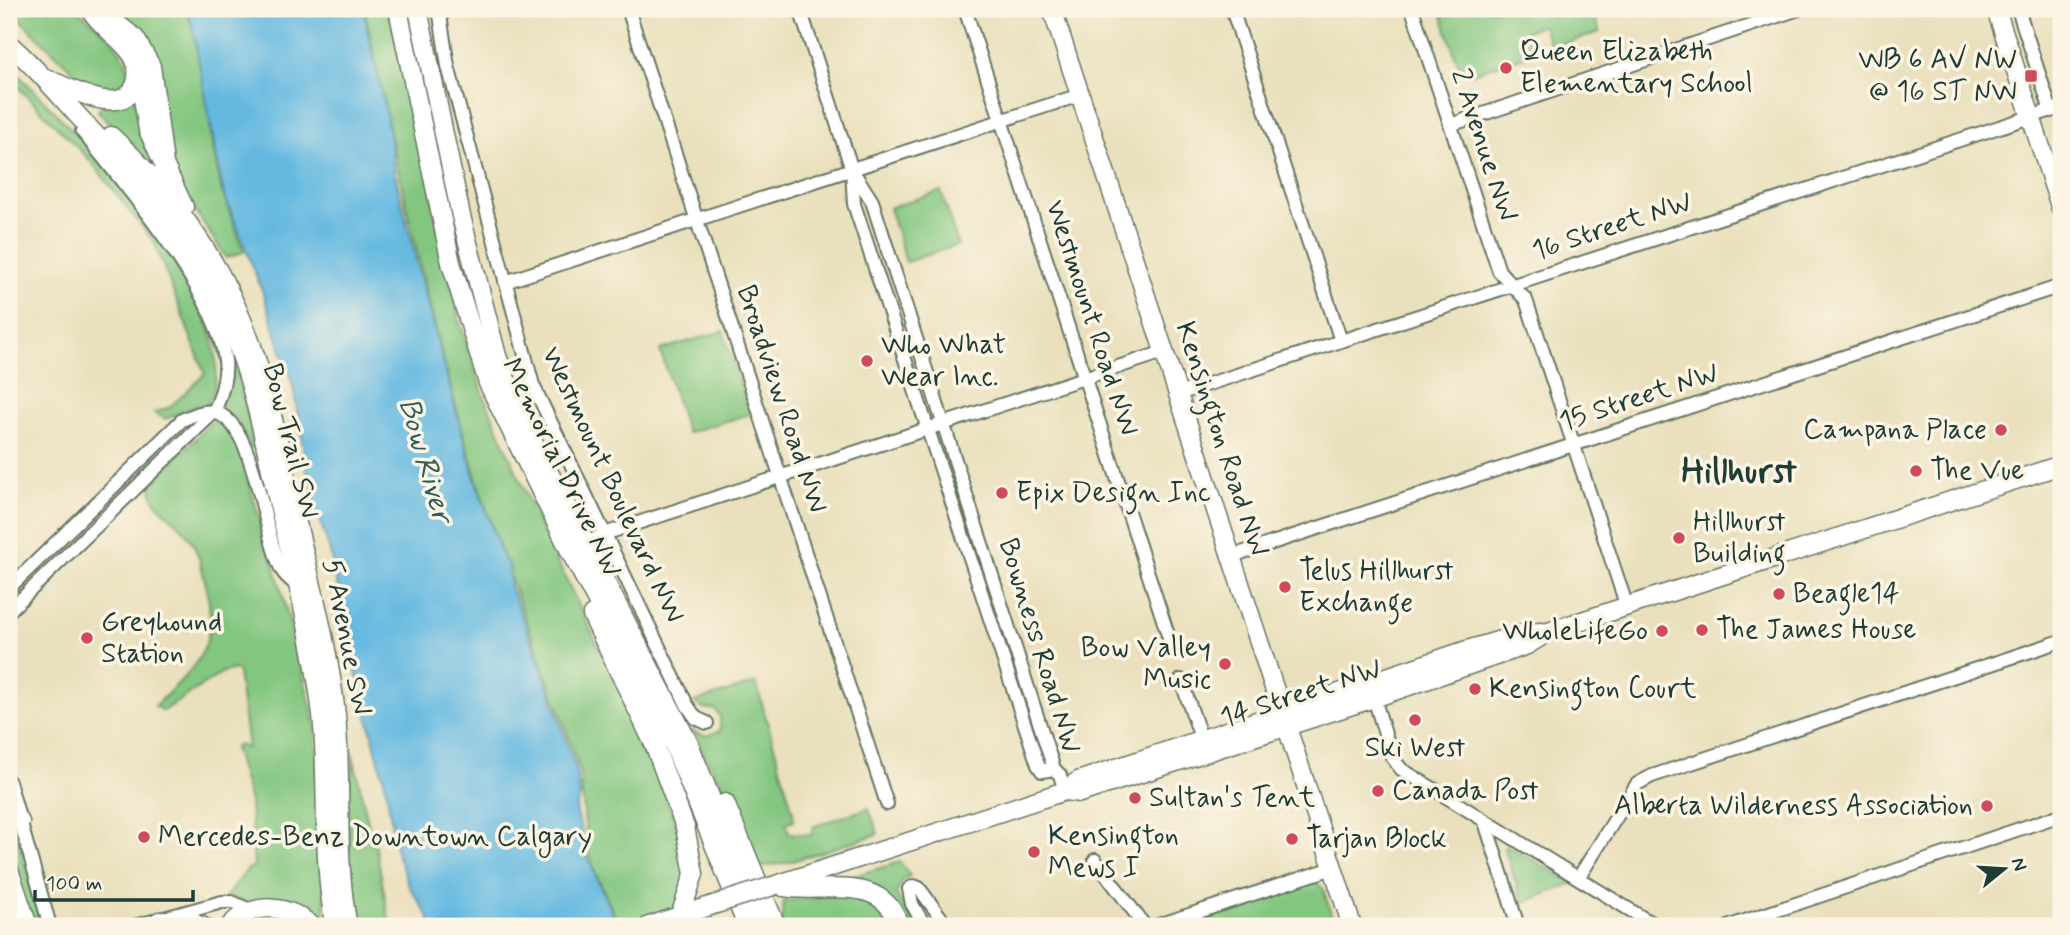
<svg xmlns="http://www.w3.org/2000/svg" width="2070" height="935" viewBox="0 0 2070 935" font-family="Mynerve,sans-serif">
  <rect width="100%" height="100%" fill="#fcf5e5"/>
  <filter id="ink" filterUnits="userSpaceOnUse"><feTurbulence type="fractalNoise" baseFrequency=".0143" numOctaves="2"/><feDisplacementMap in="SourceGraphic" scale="14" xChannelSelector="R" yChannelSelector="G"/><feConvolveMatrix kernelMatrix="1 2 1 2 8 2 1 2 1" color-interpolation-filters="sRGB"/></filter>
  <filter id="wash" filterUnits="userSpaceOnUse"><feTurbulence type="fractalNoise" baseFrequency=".00686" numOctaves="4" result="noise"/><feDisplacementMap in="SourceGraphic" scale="28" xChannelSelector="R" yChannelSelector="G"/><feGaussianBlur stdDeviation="1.57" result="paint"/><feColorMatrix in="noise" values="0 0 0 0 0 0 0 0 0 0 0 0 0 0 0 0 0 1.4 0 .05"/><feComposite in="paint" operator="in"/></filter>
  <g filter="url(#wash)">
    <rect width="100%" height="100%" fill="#eae0bd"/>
    <path fill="#83c680" stroke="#51825a" stroke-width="2" d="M9,9H76C98,27 129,49 129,80L116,92L97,90L85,83Z
      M109,9H187L204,71L212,142L221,189L244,252L226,258L177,182Z
      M365,9H391L460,323L484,396L539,524L657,766L687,862L682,912L686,926H620L596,874L587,846L580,771C547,669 504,570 473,467C429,316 395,163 365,9Z
      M1440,9H1592L1600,32L1551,48L1543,25L1526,31L1533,54L1467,75L1460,71Z
      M9,66C69,123 260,318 207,405L195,406L166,419L154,413L170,407L205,374L154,242L89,159L9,78Z
      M133,95L156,164L151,167L98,111L101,106Z
      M941,191L958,245L906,262L889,208Z
      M190,266L232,353L255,447L250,448L237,421L220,408L228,375Z
      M723,331L750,414L687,433L660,350Z
      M214,419L232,434L239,451L279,581L315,722L326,926L226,896L248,869L254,866L250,802L234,748L239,745L248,748L238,672L235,669L223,672L163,711L155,706C200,663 220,646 205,581C200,560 196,543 181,527C170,515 150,504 151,485Z
      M756,683L793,812L794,820L786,823L789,833L811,835L814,826L869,808L878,834L786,863L759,867L735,810L692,731L705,736L720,731V717L716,710L702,708L694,702Z
      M351,747L373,844L375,842L390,926H351L350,920L347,791L353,767Z
      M9,826L15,830L42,926H33C20,893 9,862 9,826Z
      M1509,846L1571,882V884L1523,903L1504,848Z
      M900,862L910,876L903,879L896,894L917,926H906L875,888L850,877Z
      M1314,881L1323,888L1335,926H1177Z
      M843,894C866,901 879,905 892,926H782L783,901Z"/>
    <path fill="#65b9e1" stroke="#427b8a" stroke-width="2" d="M189,9H363L386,112L395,174L419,272L473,473L504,561L509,562L510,586L537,654L576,768L580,796L576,808L586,853L617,926H430L429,917L409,886L396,851L386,788L356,672L330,552L310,489L293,386L263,293L223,191Z"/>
  </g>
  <g filter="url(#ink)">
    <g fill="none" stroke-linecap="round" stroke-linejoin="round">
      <g stroke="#667664" stroke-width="16">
        <path id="street" d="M439,9L448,66L533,385L687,705L696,718L707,723
          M628,9L887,804
          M800,9L852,170L854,204L1038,765L1042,771L1054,769
          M965,9L1170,641
          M1232,9L1341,341
          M1412,9L1499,271L1526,300L1627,607
          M2018,9L2051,111
          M1450,125L1799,9
          M854,173L872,201L1054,769L1060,775L1065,791
          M505,282L1080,95
          M1178,394L2061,107
          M581,547L604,534L1164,352
          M1232,556L2061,286
          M9,588L182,420C191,416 202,410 213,412C256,419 263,539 283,572C287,578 294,583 299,587
          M9,611L214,412C221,396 227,378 225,360C215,289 126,187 82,131
          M1181,680L1201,738
          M1374,698L1392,757L1401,769L1656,926
          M9,782L50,926
          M1485,822L1518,926
          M1095,860L1145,926
          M1579,877L1637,784L1652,776L2061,641
          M182,915L208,926
          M135,926L222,902H232L250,910
          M925,926L912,904L909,889L914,886L919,888L947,926
          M1155,926L1333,868
          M1730,926L2061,815"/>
      </g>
      <g stroke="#667664" stroke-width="21">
        <path id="secondary" d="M398,9L451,263L488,383L571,553L673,743L747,926
          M418,9L461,216L497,356L522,420L689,744L762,926
          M1052,9L1352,926
          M1996,9L2061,209
          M106,15L135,38L151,66L164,163
          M9,44C36,67 58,94 82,120C147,190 208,263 241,355C259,406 268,461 281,513C297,580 314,647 322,715C329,785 321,857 335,926
          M139,72L148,130L184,207
          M48,79C70,88 124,120 136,83C139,72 138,63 131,53C119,36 100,27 90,9
          M111,136C168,188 218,257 246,330C269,390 281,456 296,519C311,583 329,649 336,715C343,786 334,857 348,926
          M592,615L654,744L685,827L694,874L680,916
          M1065,791L1080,793L1374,698L1527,645L1548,632L2061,465
          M725,803L776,926
          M9,818L20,822
          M9,870L28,926
          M776,885L1065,791L1078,781L1467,650L1524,633L1542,632
          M783,887C822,895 883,871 899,926
          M159,921L163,926
          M230,926C252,901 288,904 312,926
          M649,926L710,906"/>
      </g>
      <use href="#street" stroke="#fff" stroke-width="12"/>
      <use href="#secondary" stroke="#fff" stroke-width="18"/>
      <g stroke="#667664" stroke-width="21" stroke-linecap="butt">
        <path id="secondary-bridge" d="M710,906L776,885"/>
      </g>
      <use href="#secondary-bridge" stroke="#fff" stroke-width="18"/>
    </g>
  </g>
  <g fill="#d1495b" stroke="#fcf5e5" stroke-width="2.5">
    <circle cx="1506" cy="68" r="7"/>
    <rect x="2024" y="69" width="14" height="14" rx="3.5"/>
    <circle cx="867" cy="361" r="7"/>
    <circle cx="2001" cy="430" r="7"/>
    <circle cx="1916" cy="471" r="7"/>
    <circle cx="1002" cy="493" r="7"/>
    <circle cx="1679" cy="538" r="7"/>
    <circle cx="1285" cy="587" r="7"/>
    <circle cx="1779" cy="594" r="7"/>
    <circle cx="1702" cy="630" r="7"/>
    <circle cx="1662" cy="631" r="7"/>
    <circle cx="87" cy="638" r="7"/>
    <circle cx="1225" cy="664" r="7"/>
    <circle cx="1475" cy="689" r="7"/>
    <circle cx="1415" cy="720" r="7"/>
    <circle cx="1378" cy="791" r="7"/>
    <circle cx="1135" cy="798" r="7"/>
    <circle cx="1987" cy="806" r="7"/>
    <circle cx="144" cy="837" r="7"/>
    <circle cx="1292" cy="839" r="7"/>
    <circle cx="1034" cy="852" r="7"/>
  </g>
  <g text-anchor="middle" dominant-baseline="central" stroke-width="7" stroke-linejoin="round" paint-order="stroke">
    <g font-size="28" fill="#1f3d34" stroke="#fcf5e5" text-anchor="start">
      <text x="1520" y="52">Queen Elizabeth<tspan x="1520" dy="32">Elementary School</tspan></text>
      <text x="2017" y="60" text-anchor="end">WB 6 AV NW<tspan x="2017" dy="32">@ 16 ST NW</tspan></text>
      <text x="881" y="345">Who What<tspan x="881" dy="32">Wear Inc.</tspan></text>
      <text x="1987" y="430" text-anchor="end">Campana Place</text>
      <text x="1930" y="471">The Vue</text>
      <text x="1016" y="493">Epix Design Inc</text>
      <text x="1693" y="522">Hillhurst<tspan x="1693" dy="32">Building</tspan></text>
      <text x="1299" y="571">Telus Hillhurst<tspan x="1299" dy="32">Exchange</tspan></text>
      <text x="1793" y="594">Beagle14</text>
      <text x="101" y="622">Greyhound<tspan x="101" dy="32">Station</tspan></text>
      <text x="1716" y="630">The James House</text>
      <text x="1648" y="631" text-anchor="end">WholeLifeGo</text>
      <text x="1211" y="648" text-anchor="end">Bow Valley<tspan x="1211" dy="32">Music</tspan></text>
      <text x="1489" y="689">Kensington Court</text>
      <text x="1415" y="748" text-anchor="middle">Ski West</text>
      <text x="1392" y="791">Canada Post</text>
      <text x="1149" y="798">Sultan's Tent</text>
      <text x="1973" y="806" text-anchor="end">Alberta Wilderness Association</text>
      <text x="1048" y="836">Kensington<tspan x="1048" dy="32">Mews I</tspan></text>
      <text x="158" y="837">Mercedes-Benz Downtown Calgary</text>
      <text x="1306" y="839">Tarjan Block</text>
    </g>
    <g font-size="28" fill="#1f3d34" stroke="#fcf5e5">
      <text transform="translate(1483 145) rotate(72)">2 Avenue NW</text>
      <text transform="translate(1612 227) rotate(-18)">16 Street NW</text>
      <text transform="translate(1091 318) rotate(72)">Westmount Road NW</text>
      <text transform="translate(1639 398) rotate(-18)">15 Street NW</text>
      <text transform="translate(781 399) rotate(72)">Broadview Road NW</text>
      <text transform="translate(1221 439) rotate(72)">Kensington Road NW</text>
      <text transform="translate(290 441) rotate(76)">Bow Trail SW</text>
      <text transform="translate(561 468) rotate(64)">Memorial Drive NW</text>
      <text transform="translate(612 485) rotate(65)">Westmount Boulevard NW</text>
      <text transform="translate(346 637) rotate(79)">5 Avenue SW</text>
      <text transform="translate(1039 646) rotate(73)">Bowness Road NW</text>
      <text transform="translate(1301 694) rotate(-18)">14 Street NW</text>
    </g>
    <g font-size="30" font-style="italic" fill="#305c5f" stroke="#fcf5e5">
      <text transform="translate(425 460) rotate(74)">Bow River</text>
    </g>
    <g font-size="35" font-weight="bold" fill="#1f3d34" stroke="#fcf5e5">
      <text x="1739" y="472">Hillhurst</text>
    </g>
  </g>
  <rect width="2070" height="935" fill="none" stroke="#fcf5e5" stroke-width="35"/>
  <g transform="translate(2004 869) rotate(72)" stroke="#fcf5e5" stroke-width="5" paint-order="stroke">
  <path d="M0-5L12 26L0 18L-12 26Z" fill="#1f3d34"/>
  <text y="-10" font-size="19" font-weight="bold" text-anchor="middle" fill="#1f3d34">N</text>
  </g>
  <path d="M35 890v10h158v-10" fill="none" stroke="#1f3d34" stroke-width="3.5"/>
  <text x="46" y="890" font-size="21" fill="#1f3d34" stroke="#fcf5e5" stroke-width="5" paint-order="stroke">100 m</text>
</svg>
